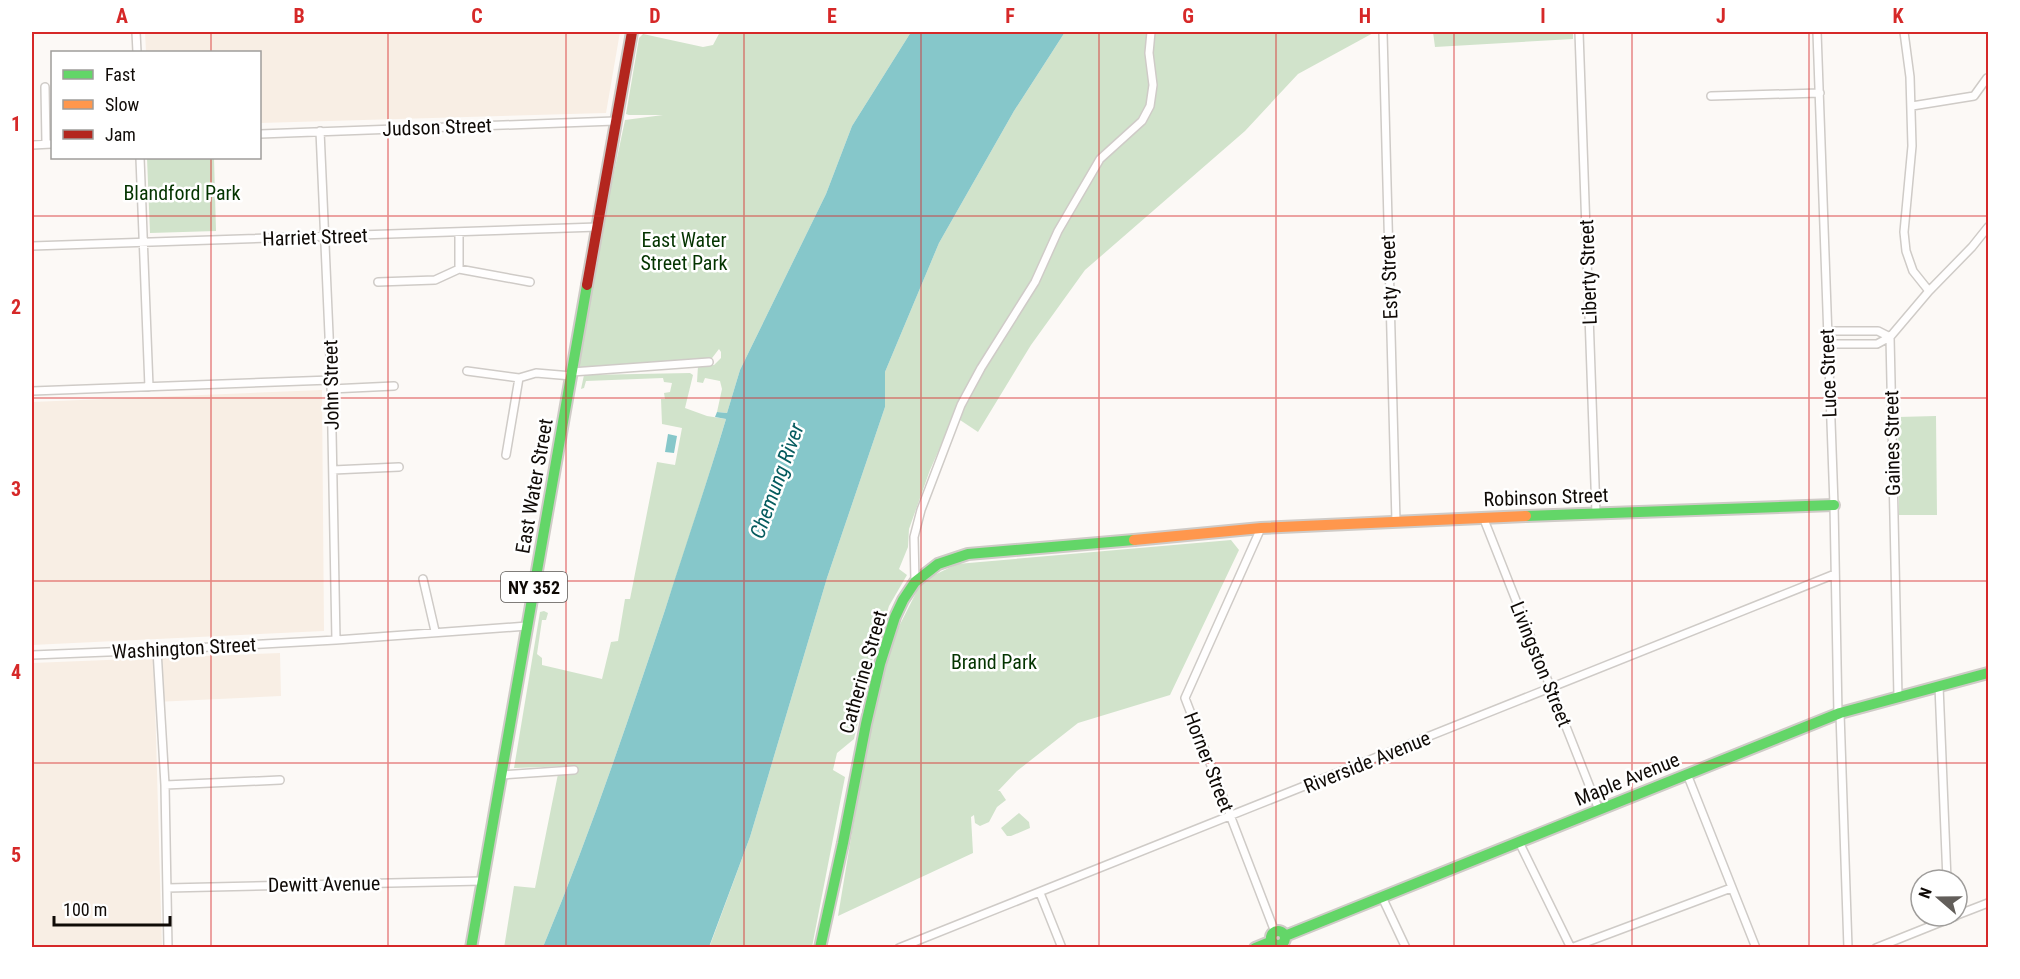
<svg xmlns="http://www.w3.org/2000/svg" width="2020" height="979" viewBox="0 0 2020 979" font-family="'Roboto Condensed',sans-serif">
  <rect width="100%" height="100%" fill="#fcf9f6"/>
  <path fill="#f8eee4" d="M145,32H620L606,113L260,123V52H146Z
    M322,390L324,631L32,645V402Z
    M280,653L281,696L155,702L162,947H32V663Z"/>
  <path fill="#d1e3cb" d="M720,32H911L852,126L826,194L740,370L727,413L717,412L722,389L720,381L705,378L703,383L697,382L698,366L714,365L721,358V352L719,349L709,362L572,372L625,120L663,115H629L626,114L639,38L643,34L703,47L713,45Z
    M1065,32H1375L1298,74L1245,131L1085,270L1031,345L978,432L954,416L930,470L909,529L908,547L899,569L907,575L889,606L873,657L854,739L837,753L833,770L845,777L812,947L709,948L750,837L827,578L885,407V372L939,243L1014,111Z
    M1433,32H1573V39L1435,47Z
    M147,158H214L216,231L150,233Z
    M690,373L693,375L685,408L707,416L726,419C707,483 686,546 665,610C627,724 589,837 543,947L504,948L514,886L535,888L558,774L573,773L572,766L514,768L540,612L544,611L548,613L546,620H542L537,654L542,658V665L602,679L611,642L618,641L625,599H630L657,462L675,465L682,428L662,424L661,399H665L664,393L670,392L672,383L664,382L663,378L586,381L584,388L581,389L584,375Z
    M1936,416L1937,515H1899L1898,417Z
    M1231,540L1239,550L1170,695L1078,723L1017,771L998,791H1000L1006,800L997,807L989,822L980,826L975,823L974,815L971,817L973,853L838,916L867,742L890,644L922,581L957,564Z
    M1019,813L1029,822L1030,828L1011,836H1007L1001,828Z"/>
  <path fill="#86c7ca" d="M911,32H1065L1014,111L939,243L885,372V407L827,578L750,837L709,947H543C589,837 627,724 665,610C685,547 707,483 726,419L715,417L717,412L727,413L740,370L826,194L852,126Z
    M668,434L677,436L674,453L665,452Z"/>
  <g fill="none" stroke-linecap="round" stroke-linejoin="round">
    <g stroke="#cfcbc7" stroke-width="10">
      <path id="street" d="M136,32L137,52
        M1579,32L1596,513
        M1817,32L1834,505L1838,715
        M1904,32L1910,77L1912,146L1904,232L1906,251L1913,271L1929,291
        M1383,33L1396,522
        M45,87L46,144
        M1711,96L1820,93
        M1912,106L1974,96L1987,78
        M320,131L331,380L336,640
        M260,134L615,121
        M32,145L52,144
        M140,158L149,387
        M459,232V269
        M32,246L598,227
        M378,282L435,280L459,269L530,282
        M1826,331H1878L1890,337
        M1827,344H1877L1890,337
        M467,371L519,378
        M572,372L709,362
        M331,389L394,386
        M32,391L331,380
        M506,455L519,378L536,373L572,376
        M333,470L399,467
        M1483,517L1599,810
        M1261,528L1185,698L1275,932
        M423,579L435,631
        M915,582L914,537L921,510L961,405L981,368L1035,282L1058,231L1100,159L1142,121L1150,106L1153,85L1149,53L1151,32
        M157,650L165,785L168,948
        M32,655L157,650L336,640L527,626
        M1939,686L1947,880
        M1898,697L1890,337L1929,291L1972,247L1988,227
        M1840,713L1848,948
        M1687,774L1756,948
        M501,775L574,770
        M165,785L280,780
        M1519,842L1571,948L1731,888
        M167,888L482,881
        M1040,893L1062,948
        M1382,897L1406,948
        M1957,915L1988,903
        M1281,945L1282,948
        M899,948L1835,574
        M1876,948L1956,916"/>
    </g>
    <g stroke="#cfcbc7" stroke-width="14">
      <path id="fast" d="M1526,516L1834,505
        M1271 938a7 7 0 1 1 14 0a7 7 0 1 1-14 0Z
        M1285,936L1840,713L1988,673
        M471,948L587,285
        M820,948L843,843L866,724L880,664L895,617L903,600L915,582L938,564L968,554L1134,540
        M1255,948L1272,941"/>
    </g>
    <g stroke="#cfcbc7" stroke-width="14">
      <path id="slow" d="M1134,540L1261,528L1526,516"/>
    </g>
    <g stroke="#cfcbc7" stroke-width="14">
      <path id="jam" d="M587,285L632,32"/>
    </g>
    <use href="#street" stroke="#fffefe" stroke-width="7"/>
    <use href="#fast" stroke="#63d668" stroke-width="10"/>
    <use href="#slow" stroke="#ff974d" stroke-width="10"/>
    <use href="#jam" stroke="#b3261e" stroke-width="10"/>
  </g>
  <path fill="none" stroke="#d62828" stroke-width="1.5" stroke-opacity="0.55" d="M211,32V52M388,32V948M566,32V948M744,32V948M921,32V948M1099,32V948M1276,32V948M1454,32V948M1632,32V948M1809,32V948M211,158V948M32,216H1988M32,398H1988M32,581H1988M32,763H1988"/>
  <g text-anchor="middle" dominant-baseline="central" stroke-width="5" stroke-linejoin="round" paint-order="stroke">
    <rect fill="#fff" stroke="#575451" stroke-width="1.5" x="501" y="572" width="66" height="30" rx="4.5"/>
    <g font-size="18" font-weight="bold" fill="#0f0a06">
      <text x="534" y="587">NY 352</text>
    </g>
    <g font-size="20" fill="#0f0a06" stroke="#fff">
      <text transform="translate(437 127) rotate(-2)">Judson Street</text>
      <text transform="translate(315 237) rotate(-2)">Harriet Street</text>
      <text transform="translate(1588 272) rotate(-92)">Liberty Street</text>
      <text transform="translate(1389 277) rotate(-92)">Esty Street</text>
      <text transform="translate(1828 373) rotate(-92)">Luce Street</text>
      <text transform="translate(331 385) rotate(-91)">John Street</text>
      <text transform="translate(1892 443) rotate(-91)">Gaines Street</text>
      <text transform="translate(534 486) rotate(-80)">East Water Street</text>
      <text transform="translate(1546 497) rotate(-2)">Robinson Street</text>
      <text transform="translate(184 648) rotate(-3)">Washington Street</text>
      <text transform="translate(1541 664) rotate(68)">Livingston Street</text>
      <text transform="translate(863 672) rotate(-74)">Catherine Street</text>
      <text transform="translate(1209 762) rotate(69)">Horner Street</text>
      <text transform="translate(1367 762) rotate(-22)">Riverside Avenue</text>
      <text transform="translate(1627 779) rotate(-22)">Maple Avenue</text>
      <text transform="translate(324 884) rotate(-1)">Dewitt Avenue</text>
    </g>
    <g font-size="20" fill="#043400" stroke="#fff">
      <text x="182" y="193">Blandford Park</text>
      <text x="684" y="240">East Water<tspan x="684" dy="23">Street Park</tspan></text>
      <text x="994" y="662">Brand Park</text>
    </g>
    <g font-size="21" font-style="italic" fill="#065c5f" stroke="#fff">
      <text transform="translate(777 481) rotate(-70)">Chemung River</text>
    </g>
  </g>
  <rect width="2020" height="979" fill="none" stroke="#ffffff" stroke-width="66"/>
  <rect x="51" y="51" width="210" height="108" fill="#ffffff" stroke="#9f9d9b" stroke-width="1.5"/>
  <rect x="63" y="70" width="30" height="9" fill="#63d668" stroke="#9f9d9b" stroke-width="1.5"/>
  <text x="105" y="81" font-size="18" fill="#0f0a06">Fast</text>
  <rect x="63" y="100" width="30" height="9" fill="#ff974d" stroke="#9f9d9b" stroke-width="1.5"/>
  <text x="105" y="111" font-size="18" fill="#0f0a06">Slow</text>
  <rect x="63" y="130" width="30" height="9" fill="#b3261e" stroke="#9f9d9b" stroke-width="1.5"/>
  <text x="105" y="141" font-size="18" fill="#0f0a06">Jam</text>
  <g transform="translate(1939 898) rotate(290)"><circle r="28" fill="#ffffff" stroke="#9f9d9b" stroke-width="1.5"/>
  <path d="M0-4.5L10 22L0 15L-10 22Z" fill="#625e5a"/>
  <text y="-9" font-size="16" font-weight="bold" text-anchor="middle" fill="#0f0a06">N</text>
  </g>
  <path d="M54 916v9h116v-9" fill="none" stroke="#0f0a06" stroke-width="3"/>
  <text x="63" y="916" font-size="18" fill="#0f0a06" stroke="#ffffff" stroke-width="4.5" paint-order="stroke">100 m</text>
  <rect x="33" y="33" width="1954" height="913" fill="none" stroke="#d62828" stroke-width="2"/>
  <g font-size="20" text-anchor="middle" font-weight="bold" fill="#d62828">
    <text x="122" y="23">A</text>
    <text x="299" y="23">B</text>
    <text x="477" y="23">C</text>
    <text x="655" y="23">D</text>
    <text x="832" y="23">E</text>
    <text x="1010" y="23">F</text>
    <text x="1188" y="23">G</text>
    <text x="1365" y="23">H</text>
    <text x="1543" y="23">I</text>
    <text x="1721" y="23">J</text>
    <text x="1898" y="23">K</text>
    <text x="16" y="131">1</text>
    <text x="16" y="314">2</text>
    <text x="16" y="496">3</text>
    <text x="16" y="679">4</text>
    <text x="16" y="862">5</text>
  </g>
</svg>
